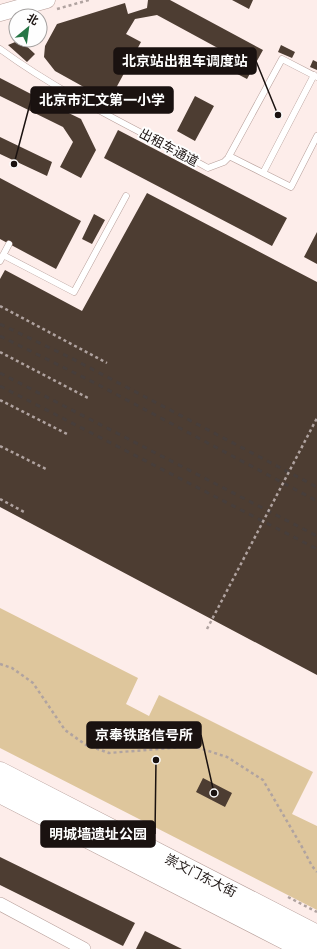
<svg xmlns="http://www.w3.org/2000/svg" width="317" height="949" viewBox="0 0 317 949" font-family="'Open Sans','Noto Sans SC',sans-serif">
  <rect width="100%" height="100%" fill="#fdedea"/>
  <path fill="#dec69c" d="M0,608L138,678L126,704L149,716L159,695L313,772L292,814L317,826V910L0,748Z"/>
  <path fill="#4d3d32" d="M148,0H170L263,50L247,79L220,65L227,53L157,15L135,19L126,34L141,42L109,101L55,71L44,57L45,46L57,24L125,3L128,14L147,8Z
    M232,0H253L249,9Z
    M20,40L35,54L27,62L8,45Z
    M281,45L295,52L292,58L278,52Z
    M313,60L317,62V70L310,67Z
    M0,78L31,94L35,89L51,97L48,103L81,119L96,150L81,178L60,167L73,142L63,127L0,96Z
    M195,96L214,106L195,141L177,131Z
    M118,130L287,218L272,246L104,158Z
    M0,137L52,162L47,176L0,154Z
    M0,178L81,221L56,269L0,239Z
    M147,193L317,282V675L0,507V279L5,270L82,311Z
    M94,214L105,220L92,244L82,239Z
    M317,232V264L304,257Z
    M203,778L232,793L225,807L196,792Z
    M0,857L135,923L123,946L0,885Z
    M145,931L182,949H136Z"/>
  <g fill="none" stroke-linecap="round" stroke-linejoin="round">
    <g stroke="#b79f9a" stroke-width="7">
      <path id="service" d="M0,49C64,96 138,130 208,168L224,162L228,158L282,59L317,77
        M229,156L263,173L314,75
        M263,173L291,187L317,136
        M3,255L74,292L126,196
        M0,261L9,244"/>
    </g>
    <g stroke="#b79f9a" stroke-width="14">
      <path id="minor" d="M0,904L84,949"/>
    </g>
    <g stroke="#b79f9a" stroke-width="17">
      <path id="tertiary" d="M0,13L47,0"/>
    </g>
    <g stroke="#b79f9a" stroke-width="19">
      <path id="secondary" d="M315,949L317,945"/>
    </g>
    <g stroke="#b79f9a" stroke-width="21">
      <path id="primary" d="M0,772L317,935
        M0,793L304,949"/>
    </g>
    <path stroke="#b0a3a0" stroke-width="2.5" stroke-dasharray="3 3" stroke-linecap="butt" d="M57,9L89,0
      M0,306L107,363
      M0,352L88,398
      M0,400L69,435
      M0,446L48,470
      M0,499L26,513
      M0,664L12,668L33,683L65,730L86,745L109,753L193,746L227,757L263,780L302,847L312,866L317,872
      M288,897L317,912"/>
    <use href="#service" stroke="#fff" stroke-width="6"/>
    <use href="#minor" stroke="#fff" stroke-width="13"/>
    <use href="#tertiary" stroke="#fff" stroke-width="16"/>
    <use href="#secondary" stroke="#fff" stroke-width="18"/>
    <use href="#primary" stroke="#fff" stroke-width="20"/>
    <path stroke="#473e3b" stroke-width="3" stroke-dasharray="5 5" stroke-linecap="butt" d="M0,324L69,357L317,487
      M0,336L95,383L317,501
      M0,373L317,536
      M0,386L317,549"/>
    <path stroke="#b0a3a0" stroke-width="2.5" stroke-dasharray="3 3" stroke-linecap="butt" d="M207,629L317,418"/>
  </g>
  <g text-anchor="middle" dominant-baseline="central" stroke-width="4" stroke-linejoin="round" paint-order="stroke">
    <g font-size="13" fill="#1a1210" stroke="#fefefe">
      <text transform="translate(169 147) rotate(28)">出租车通道</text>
      <text transform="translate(201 875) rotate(27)">崇文门东大街</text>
    </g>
  </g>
  <path fill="none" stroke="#1a1210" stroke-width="1.5" d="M278 115L256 61M14 164L31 100M214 793L201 735M156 760L155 834"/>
  <g fill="#1a1210" stroke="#fefefe" stroke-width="1.5">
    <circle cx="278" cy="115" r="4"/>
    <circle cx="14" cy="164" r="4"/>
    <circle cx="214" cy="793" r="4"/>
    <circle cx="156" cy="760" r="4"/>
  </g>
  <g fill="#1a1210" stroke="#1a1210" stroke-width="1.5">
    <rect x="114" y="48" width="142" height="26" rx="4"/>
    <rect x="31" y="87" width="142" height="26" rx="4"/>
    <rect x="87" y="722" width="114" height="26" rx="4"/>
    <rect x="41" y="821" width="114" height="26" rx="4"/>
  </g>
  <g font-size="14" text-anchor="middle" font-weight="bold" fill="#fff">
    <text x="185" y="66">北京站出租车调度站</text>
    <text x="102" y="105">北京市汇文第一小学</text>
    <text x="144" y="740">京奉铁路信号所</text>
    <text x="98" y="839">明城墙遗址公园</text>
  </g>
  <g transform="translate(28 28) rotate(29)"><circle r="19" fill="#fefefe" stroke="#a3a09f"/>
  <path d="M0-3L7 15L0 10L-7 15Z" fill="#277646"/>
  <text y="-6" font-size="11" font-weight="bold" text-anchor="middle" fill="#1a1210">北</text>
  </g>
</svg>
